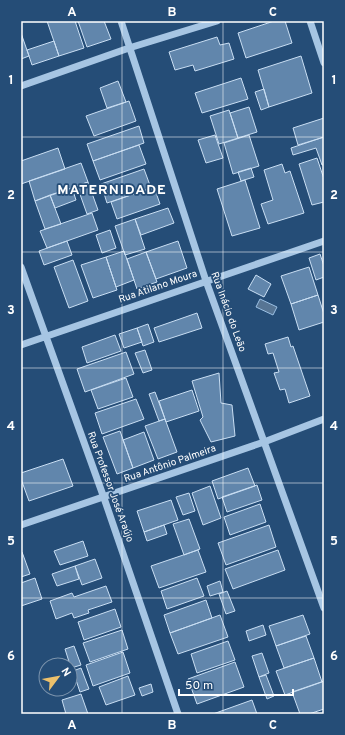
<svg xmlns="http://www.w3.org/2000/svg" width="345" height="735" viewBox="0 0 345 735" font-family="Overpass,sans-serif">
  <rect width="100%" height="100%" fill="#254d77"/>
  <path fill="#577594" stroke="#9bc0e4" d="M260,299L277,307L273,315L256,307Z"/>
  <path fill="#6186ac" stroke="#c9def3" d="M47,21H75L84,48L59,56Z
    M78,21H104L111,39L87,47Z
    M274,21H285L292,43L246,58L238,33Z
    M21,33L29,56L21,59Z
    M217,37L220,45L229,43L234,59L195,71L193,65L175,70L169,52Z
    M54,41L59,56L32,65L27,50Z
    M301,56L312,93L269,107L258,70Z
    M241,78L248,99L202,113L195,93Z
    M118,81L126,102L107,108L100,88Z
    M264,89L269,107L261,110L255,92Z
    M129,101L136,121L94,136L86,116Z
    M249,107L257,132L238,138L230,113Z
    M229,110L238,138L219,144L210,116Z
    M324,118V137L298,145L293,128Z
    M139,126L144,143L93,161L87,144Z
    M215,135L223,158L206,163L198,140Z
    M249,135L259,166L233,174L224,143Z
    M324,137V165H322L316,148L293,155L291,148Z
    M139,145L146,164L100,180L93,161Z
    M58,148L65,169L21,184V161Z
    M317,158L324,179V202L312,205L299,164Z
    M81,163L88,182L35,201L29,181Z
    M282,164L285,173L290,171L304,213L268,224L261,204L273,200L264,170Z
    M251,168L254,177L241,181L238,172Z
    M144,169L151,188L107,203L101,184Z
    M245,180L260,228L232,236L217,189Z
    M88,182L98,210L87,214L77,186Z
    M154,187L160,204L117,219L111,202Z
    M72,188L76,200L55,208L50,195Z
    M50,195L61,224L45,229L35,201Z
    M168,208L174,223L141,235L135,219Z
    M92,213L98,230L47,248L40,231Z
    M135,219L145,249L125,255L115,226Z
    M110,230L116,248L102,253L96,235Z
    M67,241L72,255L44,265L39,251Z
    M178,241L187,268L156,279L146,252Z
    M124,251L134,280L116,287L106,257Z
    M146,252L157,282L137,289L127,259Z
    M320,254L324,266V277L316,280L309,258Z
    M106,257L117,290L93,298L81,265Z
    M73,260L88,301L69,308L54,267Z
    M309,267L318,295L291,304L281,276Z
    M256,275L271,284L264,297L248,289Z
    M318,295L324,314V322L299,330L291,304Z
    M197,313L202,328L159,342L154,328Z
    M148,324L154,342L143,346L137,328Z
    M137,328L142,342L124,348L119,334Z
    M115,335L121,351L87,363L82,347Z
    M288,337L291,347L293,346L310,396L289,403L285,389L280,390L274,373L279,372L273,353L268,354L265,344Z
    M145,350L152,370L143,373L135,353Z
    M126,352L134,374L85,392L77,369Z
    M219,373L221,403L232,405L235,436L211,442L200,420L203,417L192,381Z
    M126,378L133,397L98,409L91,390Z
    M192,390L199,411L166,422L159,401Z
    M155,392L165,419L159,421L149,394Z
    M136,399L144,419L102,434L95,413Z
    M165,419L177,452L158,459L145,426Z
    M120,431L133,468L117,474L103,437Z
    M144,432L154,460L133,468L123,440Z
    M63,459L73,486L29,501L21,479V473Z
    M248,468L255,486L218,499L212,481Z
    M257,485L262,500L227,512L222,497Z
    M210,486L221,518L203,525L192,493Z
    M189,493L195,511L183,515L176,497Z
    M171,500L178,520L144,532L137,511Z
    M260,504L266,522L230,535L224,517Z
    M189,519L200,549L184,555L173,524Z
    M164,525L167,534L147,541L144,532Z
    M269,525L276,547L226,565L218,543Z
    M83,541L88,556L60,565L54,551Z
    M198,550L206,572L159,588L151,566Z
    M278,550L285,570L233,589L225,569Z
    M22,552L30,574L21,577V553Z
    M95,559L102,578L82,585L75,566Z
    M75,566L79,579L57,586L52,574Z
    M35,578L42,599L21,606V583Z
    M197,578L204,596L167,609L161,591Z
    M220,581L223,592L210,596L207,586Z
    M106,586L112,602L88,610L89,613L74,618L72,613L56,619L50,601L72,593L74,597Z
    M227,591L235,611L226,614L219,594Z
    M206,600L212,618L170,633L164,615Z
    M115,609L121,627L84,640L78,622Z
    M220,615L228,637L178,654L170,633Z
    M303,615L310,634L276,646L269,626Z
    M263,625L266,635L249,641L246,631Z
    M122,630L128,649L90,662L83,643Z
    M306,636L314,658L284,668L276,646Z
    M228,641L235,660L197,673L191,654Z
    M74,646L81,665L71,668L65,649Z
    M123,652L130,673L93,686L86,665Z
    M262,653L269,673L259,677L252,656Z
    M314,658L322,682L285,695L276,671Z
    M235,662L244,687L197,704L188,679Z
    M81,668L89,689L80,692L73,671Z
    M266,675L274,696L267,699L259,677Z
    M128,676L135,695L106,705L99,687Z
    M324,681V709L309,714H300L292,692Z
    M151,684L153,692L142,696L139,688Z
    M81,694L88,714H66L62,700Z
    M252,700L257,714H213Z"/>
  <g fill="none" stroke-linecap="round" stroke-linejoin="round">
    <path stroke="#a6c5e3" stroke-width="7" d="M121,21L206,281L324,608
      M310,21L324,63
      M21,86L129,48L217,21
      M21,267L104,498L178,714
      M21,345L324,241
      M21,525L264,442L324,419"/>
  </g>
  <path fill="none" stroke="#fff" stroke-width="1" stroke-opacity="0.55" d="M122,21V714M223,21V714M21,137H324M21,252H324M21,368H324M21,483H324M21,598H324"/>
  <g text-anchor="middle" dominant-baseline="central" stroke-width="3.5" stroke-linejoin="round" paint-order="stroke">
    <g font-size="10" fill="#fff" stroke="#254d77">
      <text transform="translate(158 287) rotate(-19)">Rua Atilano Moura</text>
      <text transform="translate(228 312) rotate(70)">Rua Inácio do Leão</text>
      <text transform="translate(170 464) rotate(-19)">Rua Antônio Palmeira</text>
      <text transform="translate(110 487) rotate(70)">Rua Professor José Araújo</text>
    </g>
    <g font-size="14" font-weight="bold" letter-spacing="1" fill="#fff" stroke="#254d77">
      <text x="112" y="190">MATERNIDADE</text>
    </g>
  </g>
  <rect width="345" height="735" fill="none" stroke="#254d77" stroke-width="44"/>
  <g transform="translate(58 677) rotate(58)"><circle r="19" fill="#254d77" stroke="#7c94ad"/>
  <path d="M0-3L7 15L0 10L-7 15Z" fill="#ecc06b"/>
  <text y="-6" font-size="11" font-weight="bold" text-anchor="middle" fill="#ffffff">N</text>
  </g>
  <path d="M179 689v6h114v-6" fill="none" stroke="#ffffff" stroke-width="2"/>
  <text x="185" y="689" font-size="12" fill="#ffffff" stroke="#254d77" stroke-width="3" paint-order="stroke">50 m</text>
  <rect x="22" y="22" width="301" height="691" fill="none" stroke="#fff" stroke-width="1.5"/>
  <g font-size="13" text-anchor="middle" font-weight="bold" fill="#fff">
    <text x="72" y="16">A</text>
    <text x="172" y="16">B</text>
    <text x="273" y="16">C</text>
    <text x="11" y="84">1</text>
    <text x="334" y="84">1</text>
    <text x="11" y="199">2</text>
    <text x="334" y="199">2</text>
    <text x="11" y="314">3</text>
    <text x="334" y="314">3</text>
    <text x="11" y="430">4</text>
    <text x="334" y="430">4</text>
    <text x="11" y="545">5</text>
    <text x="334" y="545">5</text>
    <text x="11" y="660">6</text>
    <text x="334" y="660">6</text>
    <text x="72" y="729">A</text>
    <text x="172" y="729">B</text>
    <text x="273" y="729">C</text>
  </g>
</svg>
